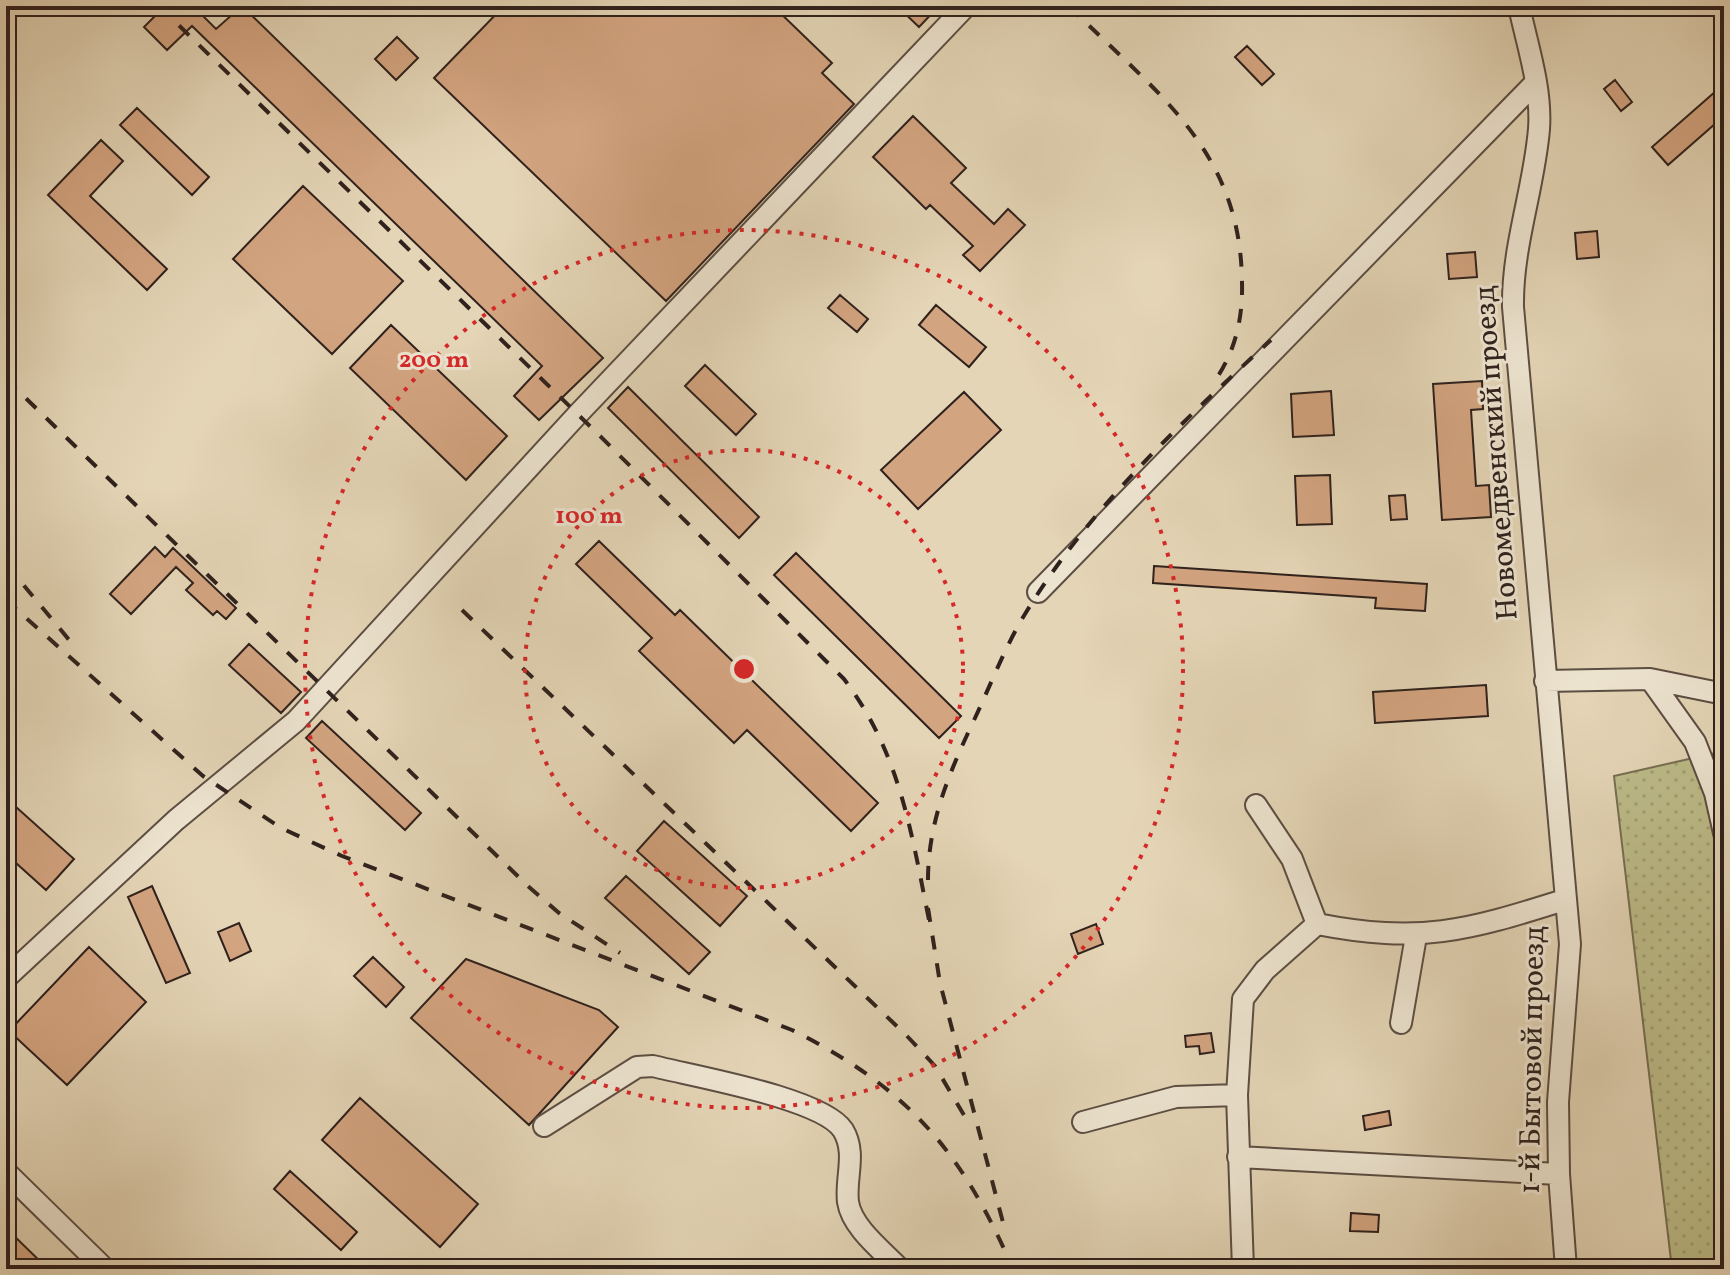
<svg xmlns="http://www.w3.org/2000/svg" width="1730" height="1275" viewBox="0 0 1730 1275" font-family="Vollkorn,serif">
  <defs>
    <pattern id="garden-dots" width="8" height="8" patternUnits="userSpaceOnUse" patternTransform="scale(2)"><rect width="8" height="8" fill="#bcbb88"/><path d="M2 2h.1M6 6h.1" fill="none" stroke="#a2a075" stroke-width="1.8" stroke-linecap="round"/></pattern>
  </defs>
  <rect width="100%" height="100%" fill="#e4d5b6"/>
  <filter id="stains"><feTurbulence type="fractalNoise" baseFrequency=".0025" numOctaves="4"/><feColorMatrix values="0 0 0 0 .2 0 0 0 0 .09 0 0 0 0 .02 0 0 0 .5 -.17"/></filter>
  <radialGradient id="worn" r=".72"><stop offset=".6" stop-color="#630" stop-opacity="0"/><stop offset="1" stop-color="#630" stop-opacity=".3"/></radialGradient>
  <path fill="url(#garden-dots)" stroke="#766e52" stroke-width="2" d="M1724,751V1269H1672L1614,776Z"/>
  <path fill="#d3a480" stroke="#2f211d" stroke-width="2" d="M165,6H193L216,29L242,6L603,358L539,420L514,396L542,366L192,26L167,50L144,27Z
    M504,6H773L832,63L822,73L854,104L666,301L434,78Z
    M897,6H939L919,27Z
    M397,37L418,58L396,80L375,59Z
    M1247,46L1274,74L1262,85L1235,57Z
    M1615,80L1632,102L1621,111L1604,89Z
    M1724,84V116L1668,165L1652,147Z
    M137,108L209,177L192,195L120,125Z
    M913,116L966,168L951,183L994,224L1008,209L1025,225L980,271L963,255L973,246L930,205L926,209L873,157Z
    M101,140L123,161L90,196L167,269L147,290L48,195Z
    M303,186L403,281L332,354L233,259Z
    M1597,231L1599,257L1577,259L1575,233Z
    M1475,252L1477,277L1449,279L1447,254Z
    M840,295L868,319L857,332L828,308Z
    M936,305L986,347L969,367L919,325Z
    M391,325L507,436L466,480L350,368Z
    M705,365L756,414L736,435L685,386Z
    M1482,381L1483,409L1471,410L1476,486L1489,485L1491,517L1442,520L1433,384Z
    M628,387L759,517L739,538L608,408Z
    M1331,391L1334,435L1293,437L1291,394Z
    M964,392L1001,430L918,509L881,470Z
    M1330,475L1332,524L1297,525L1295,476Z
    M1405,495L1407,519L1391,520L1389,496Z
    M599,541L675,615L680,610L878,803L851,831L747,730L734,743L639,651L652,638L576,564Z
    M155,547L165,557L173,548L236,608L226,619L217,611L213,615L186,590L193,583L176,567L131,614L110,594Z
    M796,553L961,716L939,738L774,575Z
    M1154,566L1427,584L1425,611L1375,608L1376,598L1153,583Z
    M249,644L301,692L281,713L229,665Z
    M1486,685L1488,716L1375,723L1373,692Z
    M322,721L421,813L405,830L306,738Z
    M6,798L74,859L46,890L6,854Z
    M664,821L747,896L720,926L637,851Z
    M626,876L710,952L689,974L605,898Z
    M152,886L190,973L166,983L128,897Z
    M239,923L251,951L230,961L218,932Z
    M1096,924L1103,944L1078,954L1071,934Z
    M89,947L146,1002L67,1085L9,1031Z
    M373,957L404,987L386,1007L354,976Z
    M466,959L599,1010L618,1027L529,1125L411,1018Z
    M1211,1033L1214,1052L1200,1054L1199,1046L1186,1047L1185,1036Z
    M360,1098L478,1204L440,1247L322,1140Z
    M1389,1111L1391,1125L1365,1130L1363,1116Z
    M290,1171L357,1232L341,1250L274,1189Z
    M1351,1213L1379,1215L1378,1232L1350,1231Z
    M6,1228L48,1269H6Z"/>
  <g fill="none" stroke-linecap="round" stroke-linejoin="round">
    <g stroke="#5c4e43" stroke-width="24">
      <path id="minor" d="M1519,6C1527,45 1542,88 1539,129C1534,189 1512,246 1513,307L1570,944L1558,1102L1559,1174L1566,1269
        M1038,592L1535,83
        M1650,679L1695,742L1715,793L1724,833
        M1545,681L1650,679L1724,694
        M1256,805L1292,859L1317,924C1420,944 1466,931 1564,900
        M6,978L176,820L296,721L578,414L966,6
        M1401,1023L1416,936
        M1083,1122L1176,1097L1237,1095
        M544,1126L637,1067L653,1066C692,1076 822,1098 843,1130C857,1153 845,1178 848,1202C852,1228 883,1251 900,1269
        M1238,1157L1559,1174
        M6,1172L105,1269
        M1243,1269L1237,1095L1243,999L1265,970L1317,924"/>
    </g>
    <use href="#minor" stroke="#ede4d0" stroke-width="20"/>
    <path stroke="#2f211d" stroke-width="4" stroke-dasharray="14 14" stroke-linecap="butt" d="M159,6L597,433L844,679C900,753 911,831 929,920
      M1069,6C1156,93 1241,149 1242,283C1243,321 1234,356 1211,386
      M6,379L529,887L559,913L620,953
      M6,564L75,647
      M6,600L203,776L281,828L342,856L792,1030C908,1088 962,1151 1013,1269
      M462,610L906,1035L935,1066L968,1122
      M928,880C928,821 950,771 975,718C991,684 1005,647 1025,614C1090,507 1180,424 1271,340
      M928,908L940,983L1005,1230"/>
  </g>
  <g fill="none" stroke="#d62828" stroke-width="4" stroke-dasharray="4 8">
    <circle cx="744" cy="669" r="219"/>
    <circle cx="744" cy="669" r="439"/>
  </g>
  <g text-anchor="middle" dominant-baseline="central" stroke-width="6" stroke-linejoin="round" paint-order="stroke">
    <g font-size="30" fill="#2f211d" stroke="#ede4d0">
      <text transform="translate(1497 453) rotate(-94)">Новомедвенский проезд</text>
      <text transform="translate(1533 1060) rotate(-89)">1-й Бытовой проезд</text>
    </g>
  </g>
  <circle cx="744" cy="669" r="12" fill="#d62828" stroke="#ede4d0" stroke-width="4"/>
  <g font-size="24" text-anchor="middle" font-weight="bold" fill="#d62828" stroke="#ede4d0" stroke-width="6" stroke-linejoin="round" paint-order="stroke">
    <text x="434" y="367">200 m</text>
    <text x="589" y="523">100 m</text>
  </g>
  <rect width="1730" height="1275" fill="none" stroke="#e4d5b6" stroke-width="32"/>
  <rect x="8" y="8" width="1714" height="1259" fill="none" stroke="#2f211d" stroke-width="4"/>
  <rect x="16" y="16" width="1698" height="1243" fill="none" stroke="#2f211d" stroke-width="2"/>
  <rect width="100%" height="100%" filter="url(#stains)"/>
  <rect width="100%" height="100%" fill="url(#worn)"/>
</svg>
